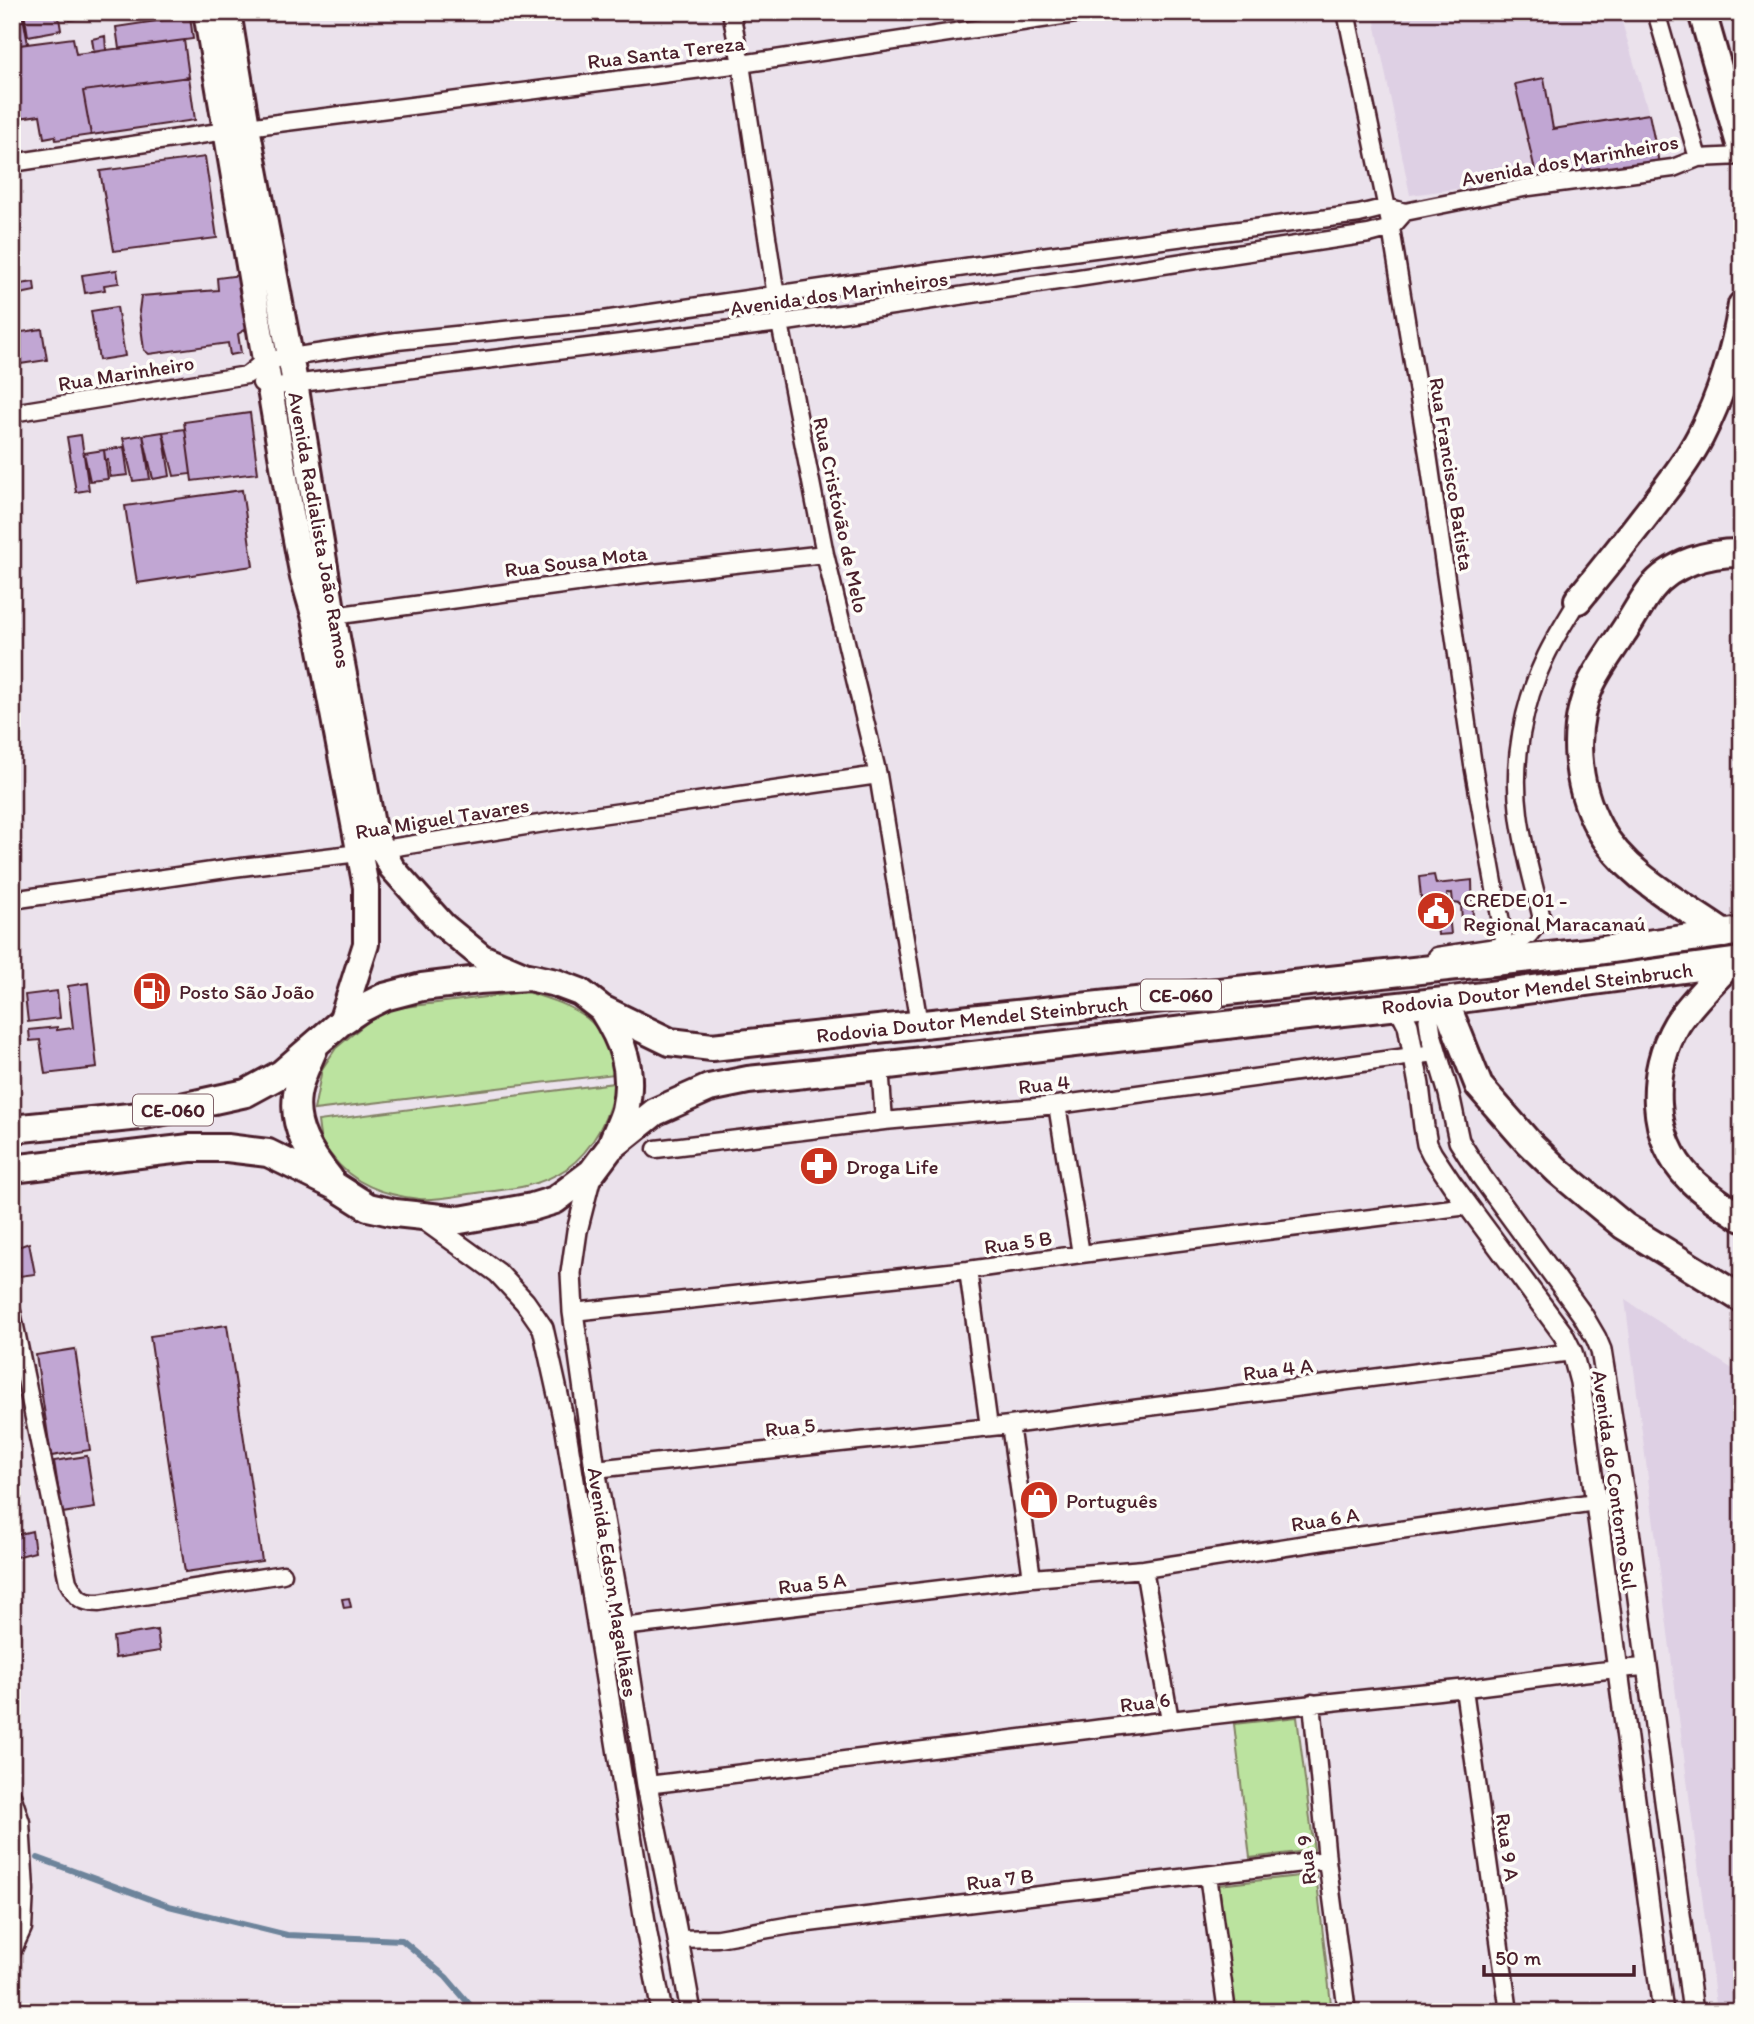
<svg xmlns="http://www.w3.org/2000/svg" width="1754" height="2024" viewBox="0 0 1754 2024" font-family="Itim,sans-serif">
  <rect width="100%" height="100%" fill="#ebe2ec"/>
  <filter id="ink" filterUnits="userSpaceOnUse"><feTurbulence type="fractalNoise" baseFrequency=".0143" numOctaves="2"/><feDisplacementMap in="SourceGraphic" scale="14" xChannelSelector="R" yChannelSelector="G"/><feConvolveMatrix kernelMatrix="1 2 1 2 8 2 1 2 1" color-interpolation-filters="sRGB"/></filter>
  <g filter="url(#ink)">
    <path fill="#ded0e4" d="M1373,12H1619L1649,114L1659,163L1410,195Z
      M1625,1300L1742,1375V2012H1717Z"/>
    <path fill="#bbe39f" stroke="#828165" stroke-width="2" d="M527,992C576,1007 607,1018 615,1074L314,1110L322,1069L336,1048L365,1024L388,1009Z
      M614,1083C612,1114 592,1151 566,1169C541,1186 512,1189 484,1192C464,1194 438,1201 419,1199C384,1195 352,1184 331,1155C328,1151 324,1146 322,1142C319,1136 319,1127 318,1121Z
      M1297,1717L1314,1850L1250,1858L1234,1724Z
      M1316,1874L1331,2004L1257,2012H1234L1219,1885Z"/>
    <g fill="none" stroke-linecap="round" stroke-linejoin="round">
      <path stroke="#6d849b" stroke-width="6" d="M38,1858L169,1906L287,1935L402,1940L446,1977L476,2012"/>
    </g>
    <path fill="#c1a6d3" stroke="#4a1f2b" stroke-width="2" d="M12,12H22L28,44L12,46Z
      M24,12H58L61,30L28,36Z
      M68,12H127L70,20Z
      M154,12H192V17L155,21Z
      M190,16L193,39L119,49L116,27Z
      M105,36L106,50L94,52L92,39Z
      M73,38L76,54L184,40L189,77L83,91L91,135L56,140L55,136L44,138L40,115L12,119V46Z
      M189,77L195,120L91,135L83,91Z
      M1544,78L1553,129L1649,114L1659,163L1537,179L1515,84Z
      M205,157L217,238L114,251L100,171Z
      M117,270L119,283L104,285L105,290L85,293L82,275Z
      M240,275L248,328L238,334L241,353L230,355L228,343L149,354L144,350L139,311L141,296L218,290L217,278Z
      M34,282L35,291L15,295L14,285Z
      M117,307L125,356L99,360L91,311Z
      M42,329L47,360L20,364L15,333Z
      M250,413L258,473L192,481L184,422Z
      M185,429L191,474L174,476L163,432Z
      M163,432L170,476L153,479L143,435Z
      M81,435L89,490L76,492L67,437Z
      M143,435L150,479L133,481L123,438Z
      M124,447L128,475L110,477L108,460H105L104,450Z
      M104,450L108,479L90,481L84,453Z
      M242,490L253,566L137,583L125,506Z
      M1434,875L1436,884L1472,880L1473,922L1462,923L1461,904L1453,903L1452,893L1447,894L1451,934L1438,935L1437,923L1430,925L1429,917L1423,918L1419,877Z
      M88,983L97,1068L45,1074L40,1040L30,1041L29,1030L57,1027V1030L73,1028L68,986Z
      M57,991L60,1018L28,1022L25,995Z
      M29,1243L35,1274L20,1276L15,1248Z
      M227,1325L262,1561L185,1572L150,1336Z
      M75,1349L90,1450L51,1456L36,1355Z
      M87,1456L95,1508L62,1513L54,1461Z
      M32,1531L35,1552L12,1558V1536Z
      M349,1598L351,1607L344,1608L342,1599Z
      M157,1630L160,1651L115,1658L113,1637Z"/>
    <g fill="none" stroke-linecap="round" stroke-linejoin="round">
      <g stroke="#4a1f2b" stroke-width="21">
        <path id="minor" d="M731,12L741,64L780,323L825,554L878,775L919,1024
          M1346,12L1391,228L1428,454L1473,765L1505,945
          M1656,12L1698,158
          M247,127L741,64L1089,12
          M12,163L226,131
          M261,383L269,387L780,323L1369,234L1391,228L1405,212
          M12,413L247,375L264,361L397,341L603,320L1027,258L1359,214L1387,207L1405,212L1529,187L1673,168L1698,158L1742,156
          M333,616L644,574L825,554
          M12,900L233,868L359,853L551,822L878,775
          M1437,956L1516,944L1529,935L1542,919C1534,884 1523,849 1519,814C1512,761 1523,704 1546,656C1555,637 1567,619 1578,600
          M880,1066L884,1121
          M1057,1105L1081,1254
          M656,1149L884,1121L1057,1105L1435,1053
          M968,1270L989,1427
          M12,1312L68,1582C77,1598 80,1603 99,1603L283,1574
          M573,1312L968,1270L1081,1254L1468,1206
          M1010,1425L1032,1578
          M595,1469L1010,1425L1572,1352
          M1144,1569L1170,1720
          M598,1630L1032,1578L1144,1569L1351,1537L1595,1502L1625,1500
          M1464,1689L1509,2012
          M1312,1703L1327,1860L1347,2012
          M647,1785C910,1752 1174,1717 1439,1691C1509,1685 1578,1670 1648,1667
          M12,1795L21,1822L25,1890L23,1928L12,1952
          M1208,1875L1227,2012
          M678,1939L718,1938L792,1925L1327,1860"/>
      </g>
      <g stroke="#4a1f2b" stroke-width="24">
        <path id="tertiary" d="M1435,1002L1429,1020L1431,1034L1449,1094L1459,1141L1481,1176L1582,1314L1596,1338L1601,1350L1625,1500L1693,2012
          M1391,1007L1402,1013L1408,1025L1419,1085L1424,1127L1427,1144L1432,1154L1452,1184L1563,1334L1572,1352L1580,1382L1663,2012
          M592,1172L577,1231L571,1273L573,1312L595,1469L623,1627L647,1785L676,1928L691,2012
          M419,1216L498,1273L525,1302L543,1328L566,1431L647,1934L662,2012"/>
      </g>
      <g stroke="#4a1f2b" stroke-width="30">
        <path id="primary" d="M206,12L291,513L303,577L315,618L366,887V944L341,1022
          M228,12L247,127L295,383L333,616L374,835L392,868L443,925L482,957L529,977"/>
      </g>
      <g stroke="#4a1f2b" stroke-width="32">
        <path id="trunk" d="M1702,12L1742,151
          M1578,600C1606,566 1634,531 1661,495C1675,477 1689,458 1700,437C1721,396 1735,352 1742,305
          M1724,934C1680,903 1626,876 1599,828C1576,786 1570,728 1591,684C1599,667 1612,650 1622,634C1632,620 1640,603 1651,589C1671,563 1710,552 1742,553
          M1730,963C1713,982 1690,1003 1677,1024C1649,1071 1650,1139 1690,1179C1704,1194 1725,1206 1742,1218
          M1445,1001L1479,1086L1528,1142L1558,1171L1624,1226L1742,1299
          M602,1009C623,1042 634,1069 625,1110C622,1122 615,1134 611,1146
          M314,1048C308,1063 299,1079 297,1095C292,1127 310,1155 330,1179
          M12,1129L140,1116L246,1093L281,1074L341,1022L362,1008L384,997L422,987L479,980L529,977L556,983L580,992L602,1009L670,1042L712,1047L1596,951L1742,931
          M12,1169L190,1148H227L268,1153L335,1186L368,1207L395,1213L460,1220L532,1207L555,1200L592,1172L610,1148L655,1112L709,1088L748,1080L880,1066L1243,1023L1445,1001L1742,961"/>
      </g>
      <use href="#minor" stroke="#fdfcf7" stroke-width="16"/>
      <use href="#tertiary" stroke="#fdfcf7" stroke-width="19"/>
      <use href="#primary" stroke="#fdfcf7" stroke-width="24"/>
      <use href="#trunk" stroke="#fdfcf7" stroke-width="26"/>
    </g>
  </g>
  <defs>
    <g id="civic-disc" transform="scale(2.0125)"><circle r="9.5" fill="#c8321e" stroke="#fdfcf7"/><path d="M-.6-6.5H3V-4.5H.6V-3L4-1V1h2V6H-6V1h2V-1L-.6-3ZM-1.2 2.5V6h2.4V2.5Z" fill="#fff"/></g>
    <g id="fuel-disc" transform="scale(2.0125)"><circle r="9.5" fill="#c8321e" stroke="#fdfcf7"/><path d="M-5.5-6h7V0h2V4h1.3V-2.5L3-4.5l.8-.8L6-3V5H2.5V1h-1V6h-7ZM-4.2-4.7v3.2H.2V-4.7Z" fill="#fff"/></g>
    <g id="pharmacy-disc" transform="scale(2.0125)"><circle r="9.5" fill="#c8321e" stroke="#fdfcf7"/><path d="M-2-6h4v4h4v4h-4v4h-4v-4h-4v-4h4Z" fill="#fff"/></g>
    <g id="shop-disc" transform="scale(2.0125)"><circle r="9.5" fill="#c8321e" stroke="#fdfcf7"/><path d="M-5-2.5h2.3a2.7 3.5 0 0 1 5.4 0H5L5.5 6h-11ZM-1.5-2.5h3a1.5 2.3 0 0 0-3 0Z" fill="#fff"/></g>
  </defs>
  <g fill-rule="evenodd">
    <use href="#civic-disc" x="1436" y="911"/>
    <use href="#fuel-disc" x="152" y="991"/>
    <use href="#pharmacy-disc" x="819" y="1166"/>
    <use href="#shop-disc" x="1039" y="1500"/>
  </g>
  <g text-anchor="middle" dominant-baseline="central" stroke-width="7" stroke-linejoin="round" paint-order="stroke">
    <g fill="#fdfcf7" stroke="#806168" stroke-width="2">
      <rect x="1141" y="979.5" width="80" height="31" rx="5"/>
      <rect x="133" y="1094.5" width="80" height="31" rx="5"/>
    </g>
    <g font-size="19" font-weight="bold" fill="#4a1f2b">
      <text x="1181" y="995">CE-060</text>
      <text x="173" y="1110">CE-060</text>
    </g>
    <g font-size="21" fill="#4a1f2b" stroke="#fdfcf7">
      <text transform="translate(666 52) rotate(-7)">Rua Santa Tereza</text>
      <text transform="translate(1570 160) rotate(-10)">Avenida dos Marinheiros</text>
      <text transform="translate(839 293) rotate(-8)">Avenida dos Marinheiros</text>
      <text transform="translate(126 373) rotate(-9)">Rua Marinheiro</text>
      <text transform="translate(1452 474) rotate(81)">Rua Francisco Batista</text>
      <text transform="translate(841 515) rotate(78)">Rua Cristóvão de Melo</text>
      <text transform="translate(320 530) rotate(80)">Avenida Radialista João Ramos</text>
      <text transform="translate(576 561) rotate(-7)">Rua Sousa Mota</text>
      <text transform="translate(442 818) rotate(-9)">Rua Miguel Tavares</text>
      <text transform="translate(1537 988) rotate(-7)">Rodovia Doutor Mendel Steinbruch</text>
      <text transform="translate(972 1019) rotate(-6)">Rodovia Doutor Mendel Steinbruch</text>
      <text transform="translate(1044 1084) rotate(-6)">Rua 4</text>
      <text transform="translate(1018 1242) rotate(-8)">Rua 5 B</text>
      <text transform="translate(1278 1369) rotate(-7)">Rua 4 A</text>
      <text transform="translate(790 1427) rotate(-6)">Rua 5</text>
      <text transform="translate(1615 1480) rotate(82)">Avenida do Contorno Sul</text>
      <text transform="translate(1325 1519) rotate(-9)">Rua 6 A</text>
      <text transform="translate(613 1582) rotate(81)">Avenida Edson Magalhães</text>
      <text transform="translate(812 1583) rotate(-7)">Rua 5 A</text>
      <text transform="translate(1145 1702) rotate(-7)">Rua 6</text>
      <text transform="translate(1508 1847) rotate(82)">Rua 9 A</text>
      <text transform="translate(1306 1860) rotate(-97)">Rua 9</text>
      <text transform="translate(1000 1879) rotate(-7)">Rua 7 B</text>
    </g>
    <g font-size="21" fill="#4a1f2b" stroke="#fdfcf7" text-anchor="start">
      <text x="1463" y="899">CREDE 01 -<tspan x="1463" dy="24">Regional Maracanaú</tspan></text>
      <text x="179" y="991">Posto São João</text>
      <text x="846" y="1166">Droga Life</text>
      <text x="1066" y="1500">Português</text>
    </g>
  </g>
  <rect width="1754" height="2024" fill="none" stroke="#fdfcf7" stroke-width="42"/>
  <rect x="21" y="21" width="1712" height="1982" fill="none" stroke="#4a1f2b" stroke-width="2.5" filter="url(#ink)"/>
  <path d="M1484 1965v10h150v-10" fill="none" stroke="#4a1f2b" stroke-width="3.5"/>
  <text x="1495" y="1965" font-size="21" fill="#4a1f2b" stroke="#fdfcf7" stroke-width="5" paint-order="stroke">50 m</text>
</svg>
